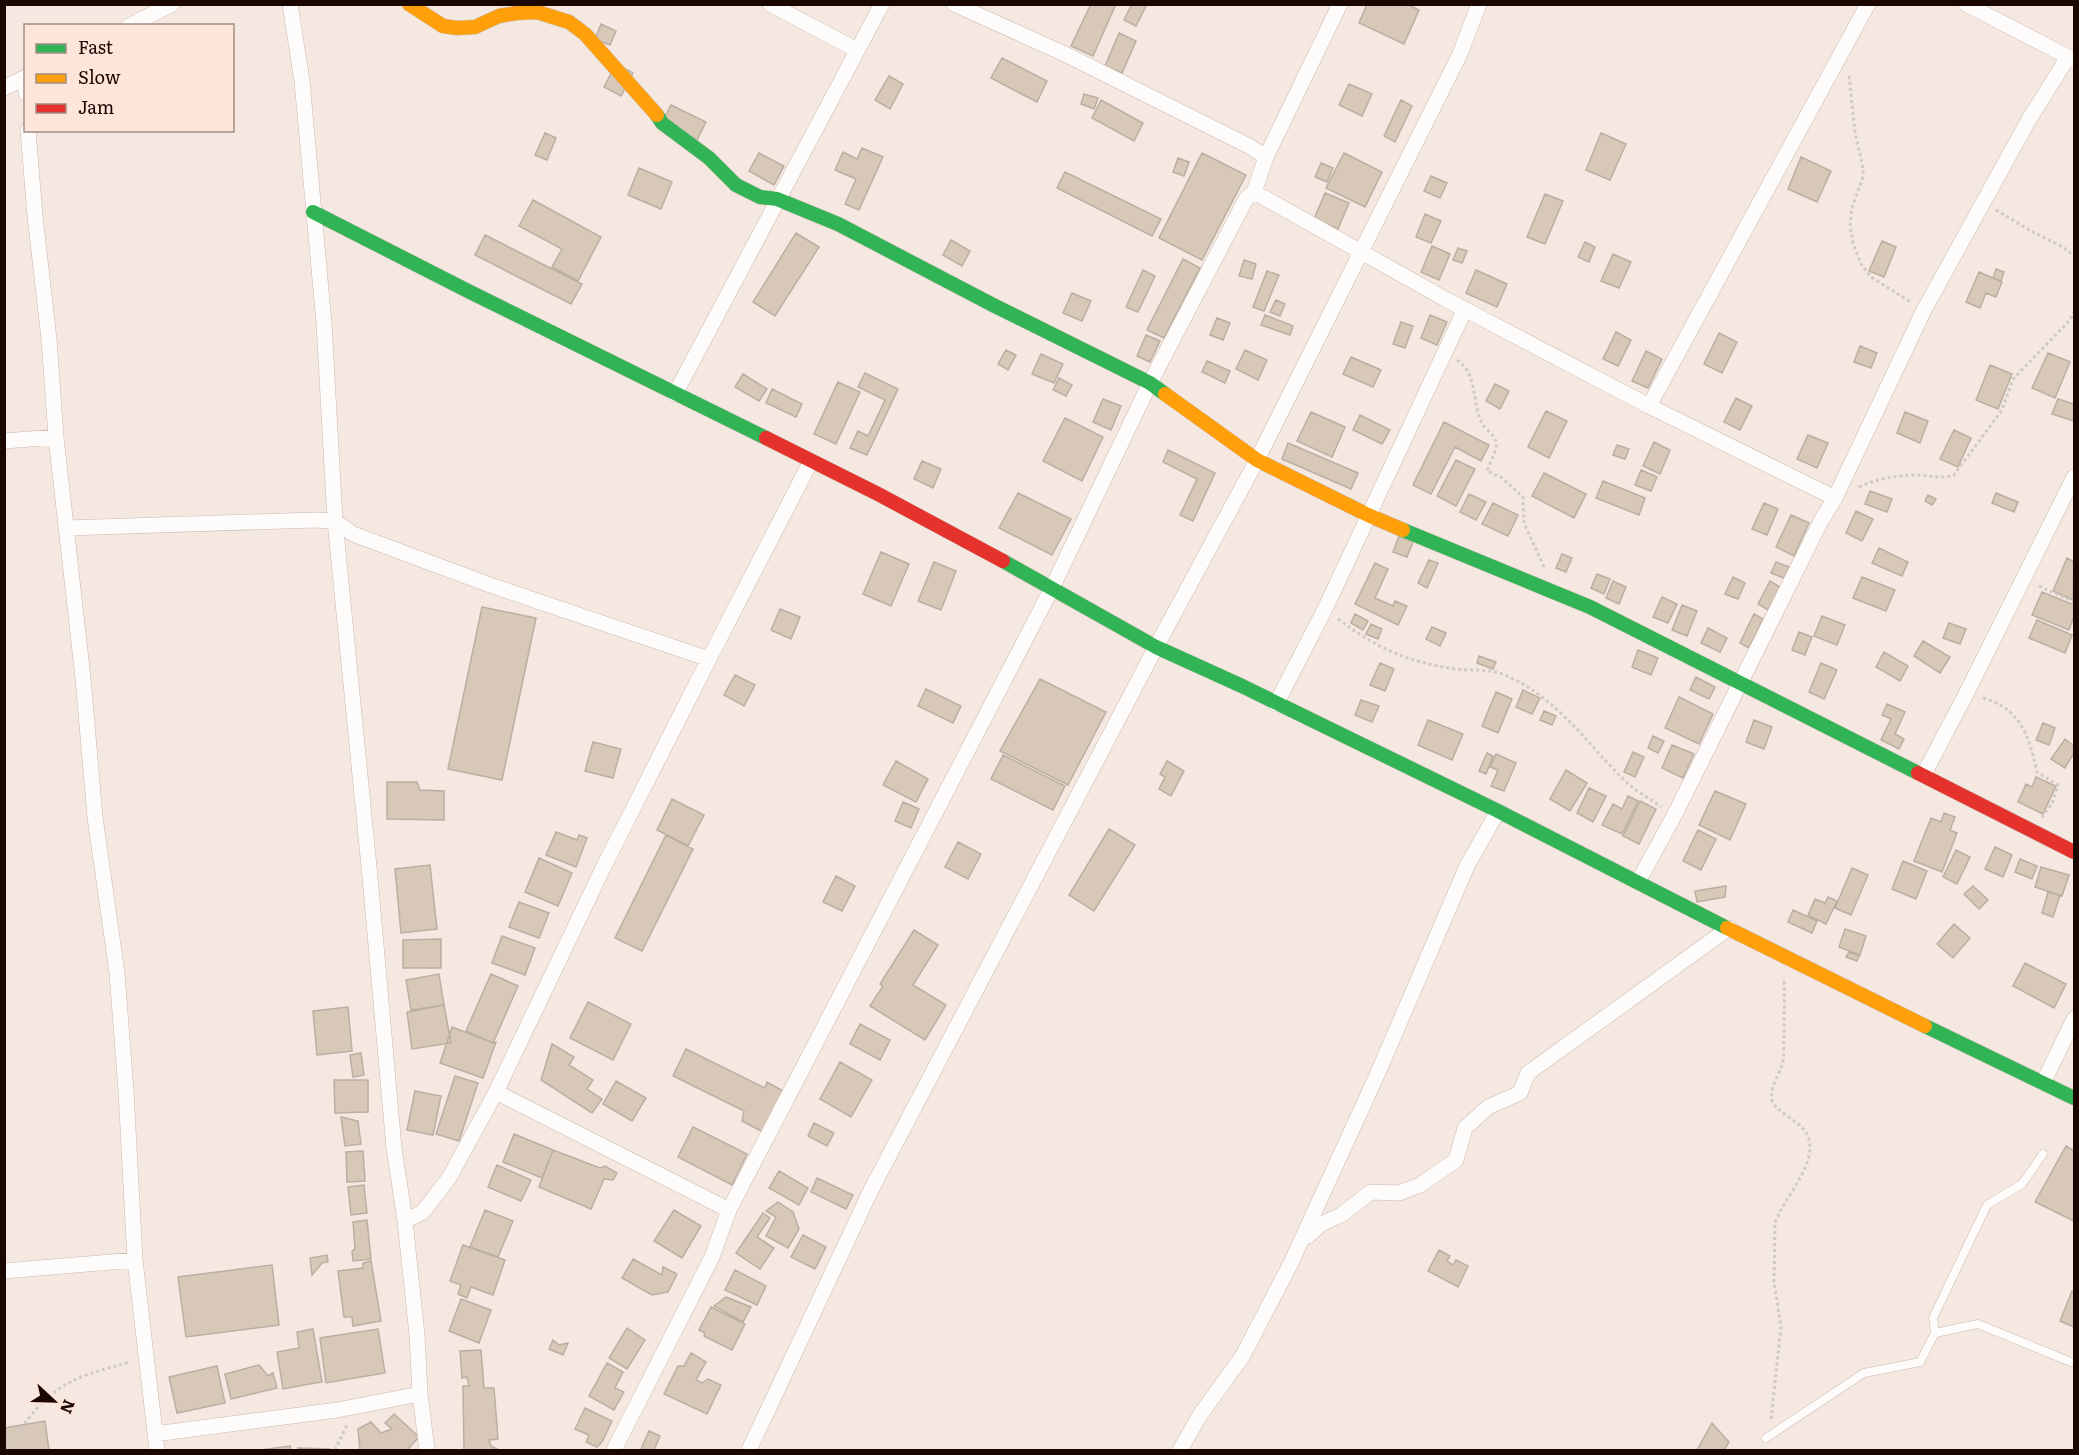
<svg xmlns="http://www.w3.org/2000/svg" width="2079" height="1455" viewBox="0 0 2079 1455" font-family="Literata,serif">
  <rect width="100%" height="100%" fill="#f5e8e1"/>
  <path fill="#d8c8b8" stroke="#bbaea2" stroke-width="1.5" d="M1091,4H1116L1093,56L1071,46Z
    M1132,4H1147L1136,26L1124,20Z
    M1367,4H1407L1419,10L1404,44L1359,23Z
    M601,24L616,31L610,45L595,39Z
    M1119,33L1136,41L1122,73L1105,66Z
    M1002,58L1047,81L1037,102L991,78Z
    M616,64L633,73L621,96L604,87Z
    M889,76L903,84L890,109L875,100Z
    M1349,84L1372,94L1362,116L1339,105Z
    M1084,94L1098,98L1094,109L1081,104Z
    M1101,100L1143,123L1134,141L1092,118Z
    M1401,100L1412,106L1395,142L1384,136Z
    M671,105L706,122L697,140L662,123Z
    M545,133L556,138L547,160L535,155Z
    M1601,133L1626,144L1610,180L1586,170Z
    M862,148L883,157L859,210L845,204L856,179L835,170L843,152L857,159Z
    M759,153L784,166L774,185L749,171Z
    M1202,153L1246,175L1202,260L1159,238Z
    M1344,153L1382,172L1365,207L1326,188Z
    M1801,157L1831,171L1817,202L1788,189Z
    M1178,158L1189,162L1184,176L1173,172Z
    M1321,163L1333,168L1327,182L1315,177Z
    M639,168L672,182L661,209L628,195Z
    M1065,172L1161,219L1152,236L1057,188Z
    M1431,176L1447,183L1440,198L1424,191Z
    M1325,193L1349,203L1338,229L1314,219Z
    M1545,194L1563,201L1545,244L1527,237Z
    M533,200L601,237L578,281L552,267L562,249L519,226Z
    M1425,214L1441,221L1431,243L1416,237Z
    M796,233L819,247L775,316L753,302Z
    M485,235L582,284L571,304L475,255Z
    M951,240L970,251L962,266L943,255Z
    M1882,241L1896,247L1884,277L1869,271Z
    M1585,242L1595,247L1589,262L1578,257Z
    M1432,246L1450,254L1439,280L1421,272Z
    M1458,248L1467,251L1462,263L1453,260Z
    M1613,254L1631,262L1619,288L1601,281Z
    M1183,259L1200,268L1164,338L1147,330Z
    M1244,260L1256,264L1252,279L1239,276Z
    M1996,269L2004,272L2001,281L1993,278Z
    M1143,270L1155,276L1138,312L1126,307Z
    M1476,270L1507,284L1497,307L1466,293Z
    M1267,271L1279,275L1264,311L1253,307Z
    M1979,272L2002,282L1996,297L1986,293L1980,308L1966,302Z
    M1072,293L1091,301L1082,321L1063,313Z
    M1276,300L1285,304L1280,316L1270,312Z
    M1265,315L1293,326L1290,335L1261,325Z
    M1430,315L1447,322L1437,345L1421,338Z
    M1217,318L1230,323L1223,340L1210,335Z
    M1401,322L1413,326L1405,348L1393,344Z
    M1616,332L1631,340L1618,366L1603,359Z
    M1719,333L1737,342L1722,373L1704,364Z
    M1146,335L1160,341L1150,362L1137,356Z
    M1860,346L1877,353L1871,368L1854,362Z
    M1006,350L1016,355L1008,370L998,364Z
    M1245,350L1267,360L1258,380L1236,369Z
    M1646,351L1662,359L1648,388L1632,381Z
    M2048,353L2070,362L2055,398L2032,388Z
    M1041,354L1063,364L1054,383L1032,374Z
    M1351,357L1381,370L1373,387L1343,374Z
    M1207,361L1230,371L1225,383L1202,372Z
    M1990,365L2012,374L1998,409L1976,400Z
    M865,373L898,389L867,455L850,448L858,431L868,436L885,400L858,387Z
    M743,374L767,389L759,401L735,387Z
    M1059,378L1072,385L1066,396L1053,390Z
    M838,382L860,392L836,444L814,434Z
    M1495,384L1509,391L1500,409L1486,401Z
    M772,389L802,404L796,417L766,403Z
    M1736,398L1752,406L1740,430L1724,422Z
    M1103,399L1121,406L1111,430L1093,422Z
    M2058,399L2074,404V421L2052,414Z
    M1546,411L1567,421L1549,458L1528,447Z
    M1311,412L1345,427L1332,457L1297,441Z
    M1905,412L1928,421L1920,443L1897,433Z
    M1360,415L1390,430L1382,444L1353,430Z
    M1065,418L1103,437L1082,481L1043,461Z
    M1444,422L1489,445L1481,461L1455,447L1431,494L1413,485Z
    M1954,430L1971,438L1958,467L1940,459Z
    M1808,435L1828,443L1817,468L1797,459Z
    M1654,442L1670,450L1660,474L1643,466Z
    M1288,443L1358,473L1351,489L1282,459Z
    M1617,445L1629,449L1625,459L1613,455Z
    M1168,450L1215,473L1193,521L1180,515L1197,479L1163,462Z
    M1456,460L1475,469L1456,506L1437,496Z
    M922,461L941,469L933,488L914,479Z
    M1641,470L1657,477L1651,491L1635,485Z
    M1544,473L1586,494L1574,518L1532,496Z
    M1603,481L1645,498L1639,515L1596,498Z
    M1870,491L1892,499L1887,512L1865,504Z
    M1018,493L1071,519L1052,555L999,528Z
    M1996,493L2018,502L2014,512L1992,503Z
    M1469,494L1486,502L1476,520L1460,512Z
    M1928,495L1936,499L1932,505L1925,501Z
    M1493,503L1518,515L1508,536L1482,524Z
    M1764,503L1778,509L1767,535L1752,529Z
    M1856,511L1873,519L1862,541L1846,533Z
    M1791,515L1809,523L1794,556L1776,547Z
    M1399,536L1413,542L1407,557L1393,552Z
    M1879,548L1908,562L1902,576L1872,563Z
    M881,552L909,564L891,606L863,594Z
    M1562,554L1572,558L1566,572L1556,568Z
    M2067,558L2074,562L2073,600L2053,591Z
    M1429,560L1438,563L1427,588L1418,583Z
    M934,562L956,571L941,610L918,601Z
    M1776,562L1789,567L1784,578L1771,573Z
    M1375,563L1388,569L1375,598L1393,606L1395,601L1407,606L1398,625L1355,604Z
    M1597,574L1610,579L1604,594L1591,588Z
    M1733,577L1745,583L1738,599L1725,594Z
    M1862,577L1895,590L1886,611L1853,598Z
    M1613,581L1626,587L1619,604L1606,598Z
    M1770,581L1780,587L1768,610L1758,604Z
    M2042,592L2074,605V616L2069,630L2032,615Z
    M1662,597L1677,604L1668,623L1653,617Z
    M1682,605L1697,611L1687,636L1672,630Z
    M482,607L536,618L502,780L448,769Z
    M780,609L800,617L791,639L771,630Z
    M1355,614L1368,621L1363,630L1351,623Z
    M1754,614L1763,619L1749,648L1740,643Z
    M1822,616L1845,625L1837,645L1814,636Z
    M2037,620L2072,635L2065,653L2029,638Z
    M1949,623L1966,629L1960,644L1943,638Z
    M1371,624L1382,629L1378,639L1366,634Z
    M1432,627L1446,633L1440,646L1426,639Z
    M1708,628L1727,638L1720,652L1701,643Z
    M1799,632L1812,637L1805,655L1792,650Z
    M1923,641L1950,657L1940,673L1914,656Z
    M1638,650L1658,658L1651,675L1632,667Z
    M1884,652L1908,666L1900,681L1876,667Z
    M1479,656L1496,662L1493,669L1477,663Z
    M1380,663L1394,669L1385,691L1370,685Z
    M1821,663L1837,670L1824,699L1809,692Z
    M735,675L755,685L744,706L724,695Z
    M1696,677L1715,687L1709,699L1690,690Z
    M1040,679L1106,712L1068,785L1000,751Z
    M926,689L961,706L953,723L918,706Z
    M1523,690L1540,698L1532,714L1516,707Z
    M1496,692L1512,699L1498,733L1482,726Z
    M1679,697L1713,714L1699,744L1665,728Z
    M1361,700L1379,706L1372,722L1355,715Z
    M1887,704L1905,712L1895,734L1904,739L1899,749L1881,740L1891,719L1882,715Z
    M1544,711L1556,716L1552,725L1540,720Z
    M1428,720L1463,734L1452,760L1418,745Z
    M1754,720L1772,727L1764,749L1746,742Z
    M2043,723L2055,728L2049,745L2036,740Z
    M1653,736L1664,741L1658,753L1648,748Z
    M2065,739L2074,746V753L2065,768L2051,759Z
    M593,742L621,749L613,778L585,771Z
    M1672,745L1694,754L1683,778L1662,768Z
    M1633,752L1644,757L1635,777L1624,772Z
    M1487,753L1493,756L1486,774L1479,771Z
    M1496,754L1516,763L1504,791L1491,786L1498,770L1490,767Z
    M1003,755L1065,786L1053,810L991,779Z
    M896,761L928,779L916,802L883,785Z
    M1167,761L1184,771L1171,796L1159,789L1165,777L1160,774Z
    M1566,770L1587,783L1570,811L1550,799Z
    M2036,777L2056,786L2043,814L2018,802L2026,784L2032,787Z
    M387,782H417L420,790L444,791V820L387,819Z
    M1589,788L1606,796L1593,822L1577,813Z
    M1715,791L1746,804L1730,840L1699,825Z
    M1628,796L1638,801L1622,834L1602,825L1613,804L1622,809Z
    M672,799L704,815L688,846L657,830Z
    M1640,801L1656,809L1639,844L1623,836Z
    M903,802L919,809L911,828L895,821Z
    M1944,813L1955,817L1950,830L1957,833L1942,872L1914,861L1931,818L1941,822Z
    M1109,829L1135,845L1094,911L1069,895Z
    M1698,830L1716,839L1701,870L1683,861Z
    M556,832L577,840L579,835L587,838L576,867L546,855Z
    M666,835L693,849L642,951L615,938Z
    M958,842L981,854L968,879L945,867Z
    M1995,847L2012,855L2003,877L1985,869Z
    M1956,850L1970,857L1957,884L1943,877Z
    M539,858L572,873L558,906L525,892Z
    M2020,859L2037,866L2032,879L2015,872Z
    M1903,861L1927,871L1916,899L1892,889Z
    M430,865L437,929L401,933L395,869Z
    M2041,867L2069,875L2062,896L2035,887Z
    M1852,868L1868,875L1851,915L1835,908Z
    M836,876L855,886L842,911L823,902Z
    M1726,886L1725,897L1697,902L1695,891Z
    M1973,886L1988,900L1979,909L1964,894Z
    M2048,892L2060,895L2053,917L2042,913Z
    M1828,897L1837,901L1826,924L1808,915L1815,899L1825,903Z
    M519,902L549,913L539,938L509,927Z
    M1793,910L1817,921L1812,933L1788,922Z
    M1954,924L1970,938L1953,958L1937,944Z
    M1845,929L1866,936L1860,955L1839,947Z
    M914,930L938,945L913,985L946,1005L925,1040L870,1006L883,986L880,984Z
    M502,936L535,948L525,975L492,963Z
    M441,939V968H403V940Z
    M1849,952L1859,956L1857,961L1846,957Z
    M2025,963L2066,984L2054,1008L2013,986Z
    M439,974L444,1005L411,1010L406,980Z
    M491,974L518,986L493,1043L466,1031Z
    M588,1002L631,1024L613,1060L570,1038Z
    M444,1005L451,1043L412,1049L407,1012Z
    M348,1007L352,1051L317,1055L313,1011Z
    M860,1024L890,1040L880,1060L850,1044Z
    M452,1027L493,1043L496,1042L483,1078L440,1063Z
    M552,1044L574,1057L569,1065L593,1080L587,1089L602,1099L592,1113L541,1080Z
    M686,1049L765,1088L767,1082L785,1092L763,1132L742,1121L744,1111L673,1076Z
    M361,1053L364,1075L353,1077L350,1055Z
    M840,1062L872,1080L851,1117L820,1099Z
    M455,1076L478,1083L459,1141L436,1134Z
    M334,1080H368V1112L335,1113Z
    M616,1081L646,1098L632,1121L603,1104Z
    M415,1091L441,1096L433,1135L407,1130Z
    M341,1117L358,1121L361,1144L345,1146Z
    M814,1123L834,1133L827,1146L808,1136Z
    M693,1127L747,1154L732,1185L678,1157Z
    M514,1134L553,1150L542,1178L503,1162Z
    M2066,1146L2074,1151V1221L2035,1202Z
    M553,1150L600,1168L605,1166L617,1173L613,1180L604,1179L591,1209L539,1187Z
    M363,1151L365,1181L347,1182L346,1152Z
    M497,1165L531,1180L521,1201L488,1187Z
    M779,1171L808,1188L799,1205L769,1188Z
    M817,1178L853,1195L846,1209L811,1192Z
    M364,1185L367,1213L351,1215L348,1187Z
    M778,1202L793,1212L799,1229L788,1248L766,1236L776,1217L766,1211Z
    M485,1210L513,1221L498,1257L470,1247Z
    M674,1210L701,1226L682,1258L654,1241Z
    M763,1213L770,1218L757,1237L774,1248L760,1269L736,1253Z
    M367,1220L371,1259L353,1261L352,1251L355,1249L353,1222Z
    M803,1235L826,1247L815,1269L791,1257Z
    M463,1245L505,1260L493,1295L471,1287L467,1298L458,1294L461,1285L450,1281Z
    M1439,1250L1450,1256L1447,1261L1453,1265L1456,1260L1468,1266L1458,1287L1428,1271Z
    M327,1255L328,1262L322,1263L312,1275L310,1258Z
    M633,1259L662,1275L663,1267L677,1274L668,1292L652,1295L622,1278Z
    M371,1261L381,1321L353,1326L352,1317H344L338,1271L363,1268V1263Z
    M272,1265L279,1325L186,1337L178,1277Z
    M735,1270L766,1286L757,1305L725,1290Z
    M2072,1291L2074,1292V1327L2060,1321Z
    M726,1297L751,1307L743,1322L714,1306Z
    M461,1299L491,1310L479,1343L449,1331Z
    M711,1307L745,1324L732,1350L704,1336L705,1333L699,1330Z
    M627,1328L645,1340L627,1369L609,1358Z
    M313,1329L322,1382L283,1389L277,1352L299,1348L297,1332Z
    M378,1329L385,1373L326,1383L320,1338Z
    M553,1340L559,1345L568,1343L563,1355L549,1349Z
    M481,1350L484,1388H494L498,1439L489,1440L491,1446L499,1450H464L463,1386H469L467,1377L462,1378L460,1351Z
    M691,1353L706,1362L696,1380L702,1383L708,1379L721,1385L707,1414L664,1394L678,1366H684Z
    M607,1363L623,1372L615,1388L624,1392L614,1410L589,1396Z
    M259,1365L268,1376L273,1373L277,1388L231,1399L225,1374Z
    M217,1366L225,1403L177,1413L169,1377Z
    M585,1408L612,1421L602,1442L597,1447L586,1442L589,1435L575,1429Z
    M394,1414L419,1437L407,1450H360L358,1429L371,1422L381,1433L392,1429L385,1423Z
    M45,1421L49,1450H4V1428Z
    M1712,1423L1729,1442L1724,1450H1697Z
    M649,1431L660,1436L654,1450L641,1449Z
    M290,1446L291,1450H260Z
    M298,1448L329,1449L328,1450H299Z"/>
  <g fill="none" stroke-linecap="round" stroke-linejoin="round">
    <g stroke="#cabab2" stroke-width="9">
      <path id="lane" d="M1935,1333L1933,1318L1987,1205L2022,1184L2043,1154
        M1766,1438L1864,1373L1920,1362L1935,1333L1978,1324L2071,1362"/>
    </g>
    <g stroke="#cabab2" stroke-width="16">
      <path id="street" d="M290,4L302,81L324,323L335,521L370,877L394,1148L405,1221L417,1335L420,1394L427,1450
        M770,4L857,50
        M954,4L1067,55L1249,146L1266,157
        M1966,4L2074,60
        M129,26L172,4
        M24,78L26,93
        M4,88L26,77
        M28,130L35,216L49,339L56,437L83,678L95,817L117,973L126,1091L135,1260L157,1450
        M1254,192L1447,300L1649,406L1835,498
        M675,394L882,4
        M1649,406L1868,4
        M4,441L56,437
        M66,528L314,520L335,521L353,534L490,585L709,659
        M1276,704L1325,609L1465,309
        M1924,774L1966,694L2074,477
        M1638,882L1675,814L1821,521L1835,498L1924,310L2028,121L2068,57
        M2043,1083L2074,1019
        M496,1092L729,1210
        M405,1221L423,1212L449,1178L496,1092L604,866L709,659L811,461
        M1308,1236L1321,1224L1341,1215L1371,1192L1399,1193L1420,1185L1456,1160L1465,1128L1488,1107L1520,1093L1528,1073L1729,928
        M4,1271L135,1260
        M155,1434L337,1410L420,1394
        M614,1450L712,1257L729,1210L1052,588L1150,383L1246,199L1254,192L1266,157L1340,4
        M749,1450L871,1190L1156,647L1257,460L1460,54L1479,4
        M1180,1450L1200,1415L1242,1357L1290,1265L1377,1075L1467,866L1498,811"/>
    </g>
    <g stroke="#cabab2" stroke-width="15">
      <path id="fast" d="M657,115L662,123L709,158L736,185L760,197L777,199L838,224L993,305L1150,383L1165,394
        M313,212L470,292L766,438
        M1403,530L1590,607L1918,773
        M1003,561L1156,647L1242,686L1498,811L1727,928
        M1925,1026L2074,1098"/>
    </g>
    <g stroke="#cabab2" stroke-width="15">
      <path id="slow" d="M409,4L443,26L457,28L475,27L499,16L517,13L537,12L569,22L585,34L657,115
        M1165,394L1257,460L1368,515L1403,530
        M1727,928L1925,1026"/>
    </g>
    <g stroke="#cabab2" stroke-width="15">
      <path id="jam" d="M766,438L878,494L1003,561
        M1918,773L2074,852"/>
    </g>
    <path stroke="#cecac6" stroke-width="3" stroke-dasharray="3 3" stroke-linecap="butt" d="M1849,76L1855,132L1863,168V177L1852,208L1850,226L1853,243L1861,264L1871,277L1912,303
      M1996,210L2031,231L2063,247L2074,256
      M1457,360C1479,375 1471,404 1483,425C1487,431 1496,435 1496,444C1497,451 1490,463 1487,471L1502,478L1523,497L1524,523L1545,569
      M1859,487C1878,478 1899,475 1921,475C1933,476 1942,479 1954,475L2002,410L2013,379L2070,320L2074,312
      M2039,586L2074,602
      M1338,619C1377,648 1407,662 1455,669C1472,671 1489,668 1505,675C1556,697 1586,742 1624,780C1635,791 1650,798 1661,807
      M1983,698C2021,709 2029,736 2037,772L2058,785L2052,804L2042,817
      M1771,1419L1781,1327L1774,1282L1775,1223C1783,1198 1824,1158 1805,1131C1797,1120 1775,1111 1772,1100C1769,1089 1779,1075 1782,1065C1785,1057 1783,1046 1784,1038C1784,1018 1785,998 1784,978
      M11,1450C15,1436 23,1426 32,1414C64,1377 86,1375 130,1362
      M335,1450L347,1425"/>
    <use href="#lane" stroke="#fefcfa" stroke-width="8"/>
    <use href="#street" stroke="#fefcfa" stroke-width="15"/>
    <use href="#fast" stroke="#30b455" stroke-width="14"/>
    <use href="#slow" stroke="#ff9f0a" stroke-width="14"/>
    <use href="#jam" stroke="#e5322d" stroke-width="14"/>
  </g>
  <rect width="2079" height="1455" fill="none" stroke="#190700" stroke-width="12"/>
  <rect x="24" y="24" width="210" height="108" fill="#fde6d9" stroke="#a28d82" stroke-width="1.5"/>
  <rect x="36" y="44" width="30" height="9" fill="#30b455" stroke="#a28d82" stroke-width="1.5"/>
  <text x="78" y="54" font-size="18" fill="#190700">Fast</text>
  <rect x="36" y="74" width="30" height="9" fill="#ff9f0a" stroke="#a28d82" stroke-width="1.5"/>
  <text x="78" y="84" font-size="18" fill="#190700">Slow</text>
  <rect x="36" y="104" width="30" height="9" fill="#e5322d" stroke="#a28d82" stroke-width="1.5"/>
  <text x="78" y="114" font-size="18" fill="#190700">Jam</text>
  <g transform="translate(54 1401) rotate(112)" stroke="#fde6d9" stroke-width="4.5" paint-order="stroke">
  <path d="M0-4.5L10 22L0 15L-10 22Z" fill="#190700"/>
  <text y="-9" font-size="16" font-weight="bold" text-anchor="middle" fill="#190700">N</text>
  </g>
</svg>
